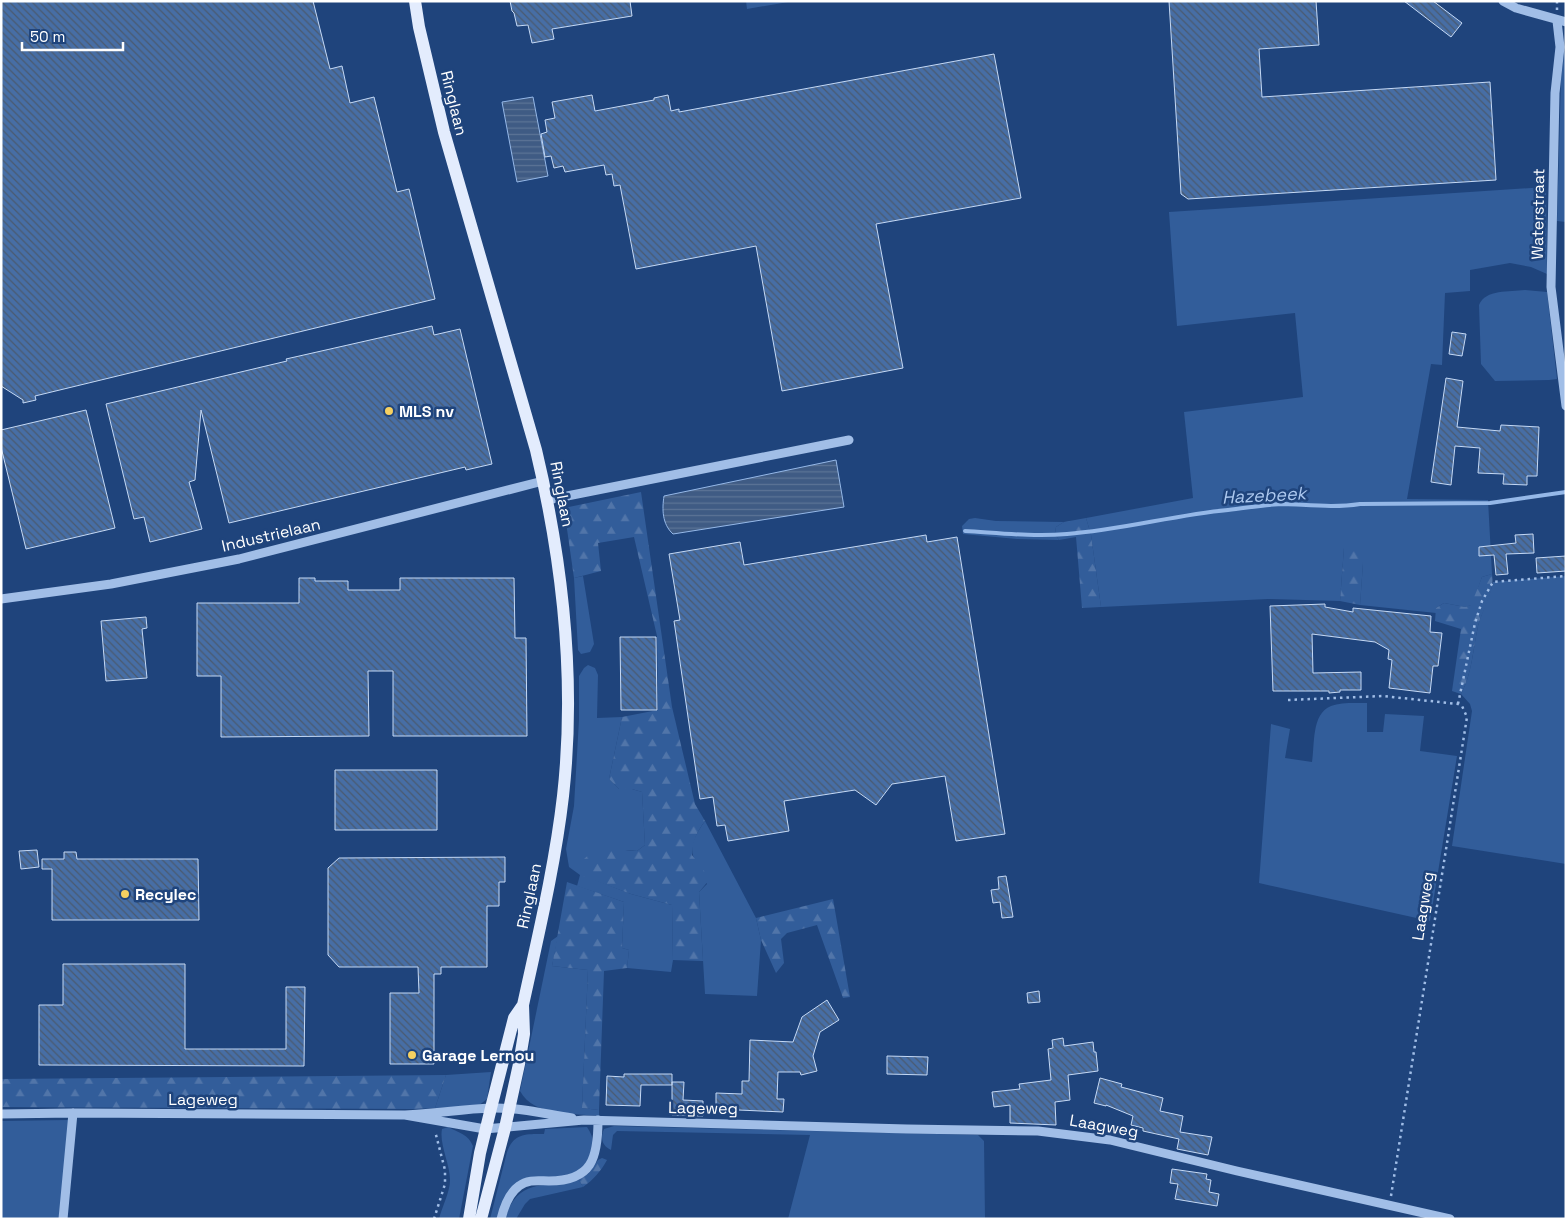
<svg xmlns="http://www.w3.org/2000/svg" width="1567" height="1220" viewBox="0 0 1567 1220" font-family="'Space Grotesk',sans-serif">
  <defs>
    <pattern id="forest-firs" width="22" height="20" patternUnits="userSpaceOnUse" patternTransform="scale(1.25)"><rect width="22" height="20" fill="#325d9a"/><path d="M5 1l3.5 6h-7zM16 11l3.5 6h-7z" fill="#5175a9"/></pattern>
    <pattern id="water-rules" width="6" height="5" patternUnits="userSpaceOnUse" patternTransform="scale(1.25)"><rect width="6" height="5" fill="#3f5b84"/><path d="M0 2.5h6" fill="none" stroke="#5c7496"/></pattern>
    <pattern id="building-back-hatch" width="6" height="6" patternUnits="userSpaceOnUse" patternTransform="scale(1.25)"><rect width="6" height="6" fill="#476ea5"/><path d="M-1 5l2 2M0 0l6 6M5-1l2 2" fill="none" stroke="#4a5a70"/></pattern>
  </defs>
  <rect width="100%" height="100%" fill="#1f447c"/>
  <path fill="#325d9a" d="M746,1H794L747,9Z
    M1566,39V222L1557,221L1561,79Z
    M1546,187L1547,274L1531,267L1510,263L1470,270V291L1445,293L1442,365L1431,364L1407,499L1488,500L1492,574L1482,577L1472,605L1465,607L1444,603L1436,608V613L1360,605L1363,563L1344,548L1340,601L1268,599L1101,607L1091,535L1086,518L1193,498L1184,412L1303,397L1295,313L1177,326L1169,212Z
    M1525,290L1547,292L1557,379L1549,380L1495,381L1481,364L1479,305C1486,289 1509,292 1525,290Z
    M975,518L996,521L1064,522L1056,527L1055,534L1059,540L1017,539L963,534L962,526L969,519Z
    M583,576L594,644L590,652L581,654L578,650L574,578Z
    M1566,576V864L1452,846L1472,711L1470,704L1461,694C1472,674 1473,649 1478,626C1482,611 1490,597 1493,582Z
    M588,665L595,668L598,675L597,718L622,717L609,779L619,789H632L642,792L645,845L637,851L627,850L580,874L631,894L672,905L673,960L671,972L627,968L629,950L622,948L624,902L577,886L580,875L569,867L566,849L574,806L579,720V676L584,668Z
    M1367,703V732H1383L1385,714L1424,716L1420,751L1457,756L1430,921L1259,883L1271,724L1290,729L1285,758L1312,762C1315,745 1311,714 1331,706C1341,702 1356,703 1367,703Z
    M705,821L756,918L761,940L757,996L705,994L699,892L707,884C692,856 684,850 705,821Z
    M558,936L552,966L588,970L582,1108L599,1110V1116C574,1113 534,1117 520,1091L551,941Z
    M491,1072L487,1099L478,1106L435,1108L446,1075Z
    M68,1120L69,1127L59,1219H1V1121Z
    M614,1126L978,1135L984,1141L985,1219H788L810,1135L617,1131L613,1135L611,1150C602,1146 600,1138 604,1129Z
    M448,1127C459,1133 468,1134 473,1146L459,1219H439C442,1207 450,1192 450,1180C450,1164 439,1144 442,1129Z
    M587,1127C593,1136 595,1143 591,1153C581,1176 569,1177 545,1177C540,1178 534,1177 530,1179C509,1190 503,1197 497,1219H490L507,1152C514,1133 526,1134 544,1134L545,1129Z
    M579,1180L583,1187L530,1199L525,1204L516,1219H505C518,1176 545,1189 579,1180Z"/>
  <path fill="url(#forest-firs)" d="M641,492L672,707L695,804L705,821C696,833 693,841 692,855L710,879L699,892L703,961L673,960L672,905L631,894L580,875C577,845 617,850 637,851L645,845L642,792L632,789H619L609,779L622,717L658,710L657,636L634,537L598,543L601,571L574,578L564,508Z
    M1086,518L1091,535L1101,607L1082,608L1076,537L1059,540L1055,534L1056,527L1064,522Z
    M1353,541L1361,546L1363,563L1360,605L1340,601L1344,548Z
    M1492,574C1495,593 1483,608 1478,626C1473,649 1472,674 1461,694L1452,691L1461,629L1435,621L1436,608L1444,603L1465,607L1471,605L1482,577Z
    M567,882L624,902L622,948L629,950L627,968L604,971L599,1110L582,1108L588,970L552,966Z
    M833,899L850,997L843,998L817,925L787,933L781,939L784,963L776,973L761,940L756,918Z
    M446,1075L435,1108L413,1109L1,1107V1079Z
    M602,1158L607,1160C601,1171 593,1180 583,1187L579,1180L589,1173L598,1160Z"/>
  <path fill="url(#water-rules)" stroke="#95b8e8" d="M533,97L548,176L517,182L502,102Z
    M836,460L844,507L673,534C662,524 662,509 664,496Z"/>
  <g fill="none" stroke-linecap="round" stroke-linejoin="round">
    <path stroke="#95b8e8" stroke-width="4" d="M965,531C999,533 1034,537 1067,534C1122,530 1174,515 1228,510C1247,508 1266,504 1285,504C1310,505 1335,508 1360,504L1490,503L1566,492"/>
  </g>
  <path fill="url(#building-back-hatch)" stroke="#c5d9f5" d="M1,1H313L330,69L342,66L350,103L374,97L397,192L409,189L435,299L35,396L36,400L23,403V400L1,386Z
    M510,1H630L632,16L552,29L554,39L532,43L528,25L517,26L514,13L512,11Z
    M1169,1H1316L1319,45L1259,49L1262,97L1490,82L1496,180L1188,199L1181,194Z
    M1404,1H1433L1462,23L1451,37Z
    M994,54L1021,198L876,224L903,368L782,391L756,246L636,269L620,185L614,186L612,174L606,175L604,165L565,172L563,166L554,168L551,156L545,157L541,134L547,132L545,120L555,118L552,102L592,95L595,111L654,100V98L668,95L671,111L679,109V112Z
    M432,326L434,335L460,329L492,464L466,470L465,467L229,523L201,410L195,480L189,482L202,529L150,542L144,517L134,519L106,404L287,361L286,359Z
    M1452,332L1466,334L1462,356L1449,354Z
    M1446,378L1463,381L1457,427L1500,431L1501,425L1539,427L1537,476H1527V485L1503,484L1504,474L1478,473L1480,448L1455,446L1451,485L1431,482Z
    M86,410L115,528L26,549L1,447V430Z
    M1533,534L1534,553L1506,554L1508,574L1496,575L1494,555L1479,556V547L1516,543L1515,535Z
    M926,535L927,542L957,537L1005,834L956,841L945,776L892,784L876,805L855,790L784,801L789,831L728,841L725,825L717,826L713,797L700,799L674,621L680,620L669,554L740,542L744,565Z
    M1566,556V571L1537,573L1536,558Z
    M299,578H315V581H348V590H400V578H514L515,638H526L527,736H393V671H368L369,736L221,737V676H197V603H299Z
    M1325,604V607L1353,612V608L1431,616L1430,632L1442,633L1438,666H1433L1430,693L1389,688L1392,660L1388,659L1389,650L1375,642L1312,634L1313,673L1361,672V690H1340V692L1329,693V691H1273L1270,606Z
    M146,617L147,628L142,629L147,678L106,681L101,621Z
    M620,637H656L657,710H621Z
    M335,770H437V830H335Z
    M37,850L39,867L21,869L19,851Z
    M64,852H76L77,859H198L199,920H52V869H42V859H64Z
    M505,857V882H499V906H487V967H441V974H434V1064H390V993H419L418,967H339L328,955V868L339,858Z
    M1006,876L1013,917L1002,918L1000,902L993,903L991,890L999,889L998,877Z
    M63,964H185V1049H286V987H305L304,1066L39,1065V1005H63Z
    M1039,991L1040,1002L1028,1003L1027,993Z
    M827,1000L839,1020L820,1032L813,1056L817,1071L801,1075L800,1072H778L777,1099H784L783,1112L716,1109V1093L742,1094V1081H749L750,1040L793,1042L802,1017Z
    M1063,1038L1064,1046L1093,1042L1094,1052H1096L1098,1071L1068,1075L1070,1100L1055,1102L1056,1125L1010,1123V1105L994,1107L992,1092L1020,1089L1019,1084L1051,1080L1048,1049L1053,1048L1052,1040Z
    M887,1056L928,1057L927,1075L887,1074Z
    M624,1074H672V1085H641L640,1106L606,1105L607,1076L624,1077Z
    M1100,1078L1122,1084L1121,1087L1163,1098L1160,1111L1183,1116L1180,1132L1212,1137L1208,1155L1177,1149L1179,1139L1143,1131V1128L1131,1125L1133,1116L1106,1105V1106L1094,1103Z
    M672,1082H684L683,1100L703,1101V1116L672,1115Z
    M1172,1169L1207,1174L1206,1179L1211,1180L1209,1192L1219,1194L1217,1206L1175,1199L1178,1184L1170,1183Z"/>
  <g fill="none" stroke-linecap="round" stroke-linejoin="round">
    <path stroke="#a1bee7" stroke-width="2.5" stroke-dasharray="2.5 4" stroke-linecap="butt" d="M1557,1V10
      M1288,700L1383,696L1458,704
      M1458,704L1475,623L1482,601L1493,582L1566,576
      M1391,1196L1467,717L1462,706L1458,704
      M434,1219L445,1184V1170L435,1131"/>
    <path stroke="#a1bee7" stroke-width="9" d="M1503,1L1516,8L1566,22
      M1557,21L1560,47L1555,93L1551,287L1566,406
      M547,500L849,440
      M1,599L111,584L239,559L543,481
      M1,1114L73,1113L405,1115C434,1114 462,1109 491,1108C518,1107 545,1114 572,1118
      M405,1115L485,1129L584,1120L907,1129L1038,1131L1110,1140L1237,1171L1450,1219
      M63,1219L73,1113
      M501,1219C504,1207 509,1193 519,1186C528,1179 539,1181 549,1181C592,1181 598,1158 598,1120"/>
    <path stroke="#e3ecfd" stroke-width="12" d="M415,1L419,27L444,132L536,450C563,563 576,680 563,796C555,866 538,936 523,1005L524,1034L519,1064L505,1128L481,1219
      M469,1219L480,1153L491,1108L514,1018L523,1005"/>
  </g>
  <g fill="#f5d061" stroke="#1f447c" stroke-width="2">
    <circle cx="389" cy="411" r="5"/>
    <circle cx="125" cy="894" r="5"/>
    <circle cx="412" cy="1055" r="5"/>
  </g>
  <g text-anchor="middle" dominant-baseline="central" stroke-width="5" stroke-linejoin="round" paint-order="stroke">
    <g font-size="16" fill="#fff" stroke="#1f447c">
      <text transform="translate(454 103) rotate(76)">Ringlaan</text>
      <text transform="translate(1538 214) rotate(-89)">Waterstraat</text>
      <text transform="translate(562 494) rotate(79)">Ringlaan</text>
      <text transform="translate(271 535) rotate(-13)">Industrielaan</text>
      <text transform="translate(529 896) rotate(-78)">Ringlaan</text>
      <text transform="translate(1423 906) rotate(-81)">Laagweg</text>
      <text x="203" y="1099">Lageweg</text>
      <text transform="translate(703 1108) rotate(1)">Lageweg</text>
      <text transform="translate(1104 1126) rotate(10)">Laagweg</text>
    </g>
    <g font-size="16" font-weight="bold" fill="#fff" stroke="#1f447c" text-anchor="start">
      <text x="399" y="411">MLS nv</text>
      <text x="135" y="894">Recylec</text>
      <text x="422" y="1055">Garage Lernou</text>
    </g>
    <g font-size="18" font-style="italic" fill="#acc8ef" stroke="#1f447c">
      <text transform="translate(1264 495) rotate(-3)">Hazebeek</text>
    </g>
  </g>
  <rect width="1567" height="1220" fill="none" stroke="#ffffff" stroke-width="5"/>
  <path d="M22 42v8h101v-8" fill="none" stroke="#ffffff" stroke-width="2.5"/>
  <text x="30" y="42" font-size="15" fill="#ffffff" stroke="#1f447c" stroke-width="4" paint-order="stroke">50 m</text>
</svg>
